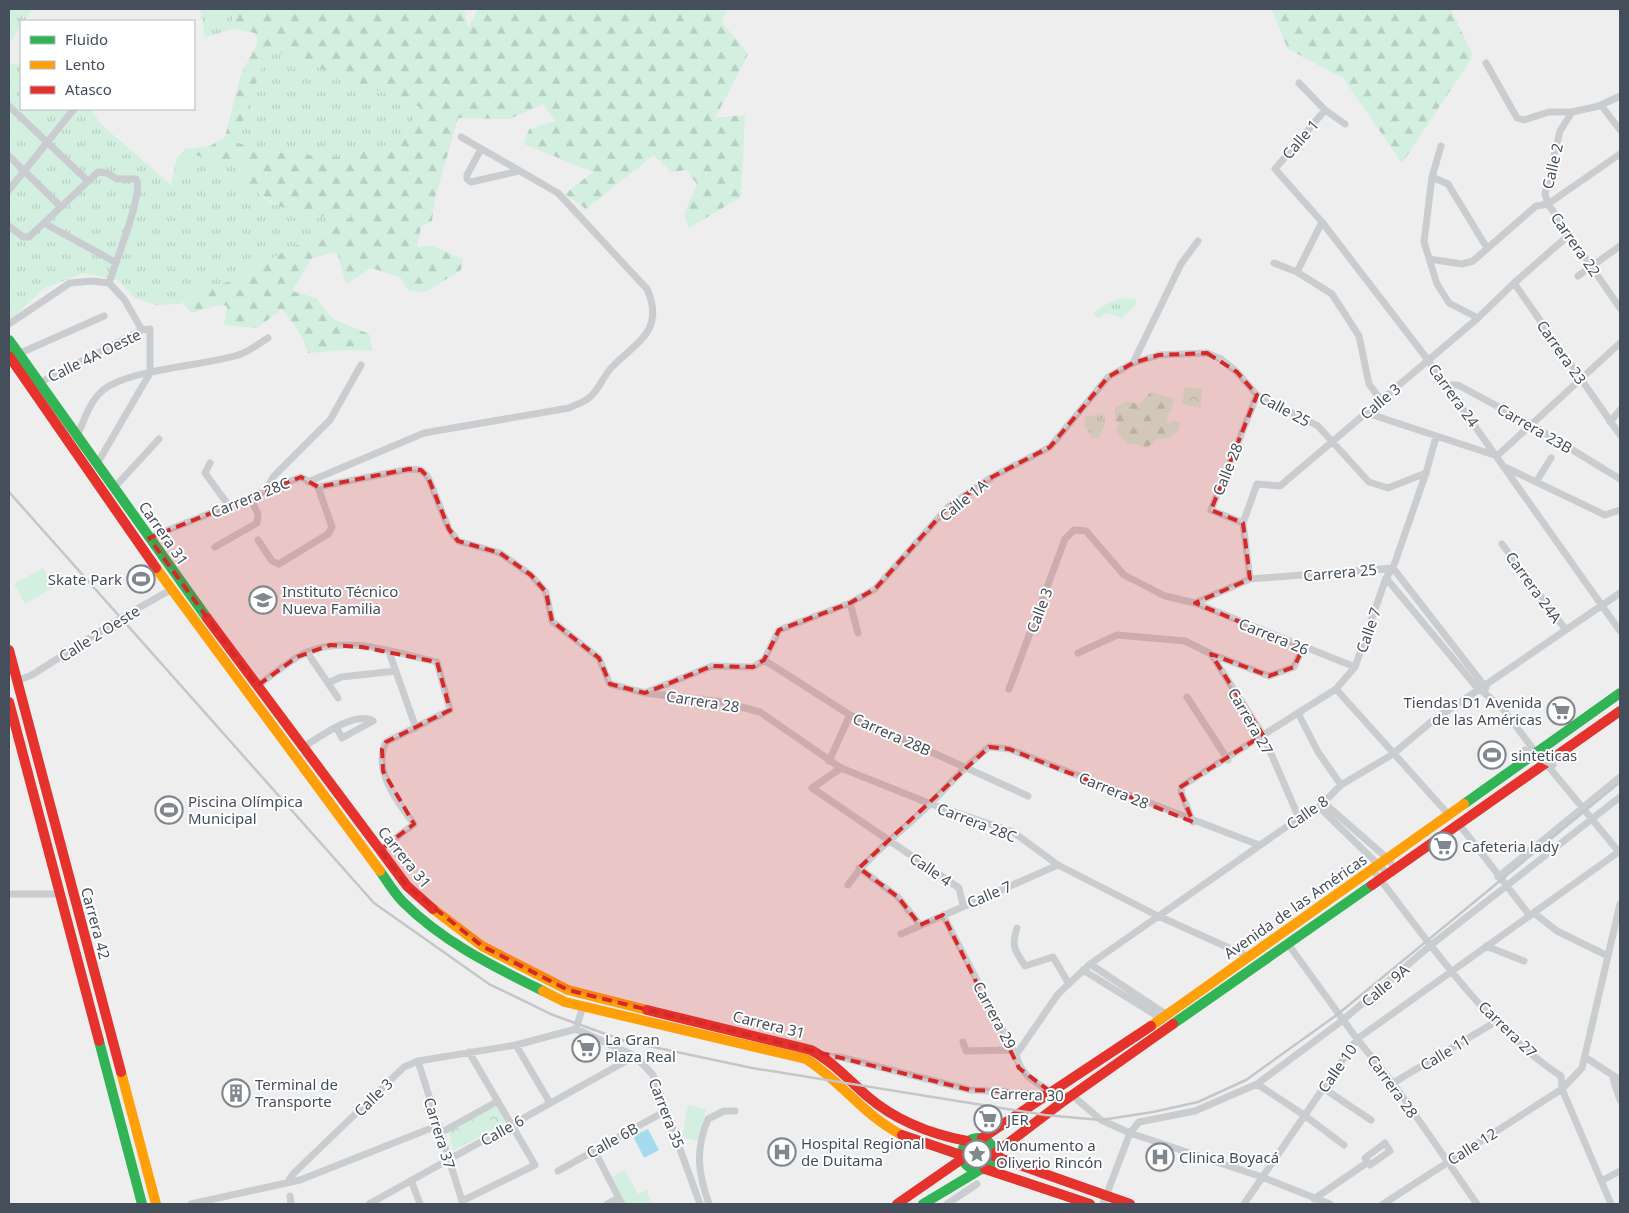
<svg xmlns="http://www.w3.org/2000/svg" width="1629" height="1213" viewBox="0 0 1629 1213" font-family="'Noto Sans',sans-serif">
  <defs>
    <pattern id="grass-tufts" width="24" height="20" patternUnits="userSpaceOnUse" patternTransform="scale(1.25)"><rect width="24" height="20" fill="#d2efdf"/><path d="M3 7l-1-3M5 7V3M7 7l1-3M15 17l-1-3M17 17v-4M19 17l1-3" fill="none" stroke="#b6cfc2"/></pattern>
    <pattern id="forest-firs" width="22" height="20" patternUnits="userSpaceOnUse" patternTransform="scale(1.25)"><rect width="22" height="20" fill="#d2efdf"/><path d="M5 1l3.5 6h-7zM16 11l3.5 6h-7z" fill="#b6cfc2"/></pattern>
    <pattern id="park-crowns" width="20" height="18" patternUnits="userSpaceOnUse" patternTransform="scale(1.25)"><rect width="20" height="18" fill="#d2efdf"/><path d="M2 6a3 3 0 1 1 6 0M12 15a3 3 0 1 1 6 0" fill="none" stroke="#b6cfc2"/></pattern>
  </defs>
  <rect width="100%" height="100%" fill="#efeeee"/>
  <path fill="url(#grass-tufts)" d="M9,9H33L24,21H21V26L9,44Z
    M200,9H231L234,29L205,37Z
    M268,47L420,107L400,143L338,157L261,151L235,142Z
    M9,63L21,65V109H90L102,125L171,185L177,158L195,168V155L224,163H244C257,219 303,209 347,206L351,217L309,241L294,246L234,280L204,289L180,304L156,305L135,298L118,280L83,273L43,289L9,321Z
    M1121,298L1136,299L1135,306L1122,318L1107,313L1098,318L1093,313L1101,307Z
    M1104,413L1105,425L1099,438H1092L1084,424L1085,417Z"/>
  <path fill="url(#forest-firs)" fill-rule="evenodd" d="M231,9H464L468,28L478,9H727L722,22L748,54L715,118L745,115L741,197L689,228L684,214L697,184L686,170L671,172L654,155L586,209L565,194L593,172L524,144L529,129L555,121L543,104L510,119L458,118L435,198L432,221L421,227L417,247L433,246L463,259L461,270L426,292L409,291L400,277L371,268L346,284L337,252L312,258L292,291L316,298L333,319L369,334L373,351L350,350L308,353L301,335L282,309L257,328L224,325L227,306L219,305L191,313L183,303L204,289L234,280L294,246L309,241L351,217L347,206L319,218L279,206L254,190L244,196L240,181L246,172L244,163H224L195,155V168L177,158L185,149L210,146L225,137L241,74L258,42L255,33L234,29ZM268,48L420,107L400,143L338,157L261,151L236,142Z
    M1271,9H1451L1473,56L1402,163L1343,78L1288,49Z
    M1151,392L1175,399L1166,423L1175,421L1180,423L1178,431L1169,438L1157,439L1147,448L1136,444L1128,445L1116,432L1119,423L1115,420V408L1127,401L1139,404Z"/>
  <path fill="url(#park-crowns)" d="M1185,387L1202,389L1201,408L1182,404Z
    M497,1105L506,1122L453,1151L449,1131Z"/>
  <path fill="#d2efdf" d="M43,568L54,587L25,604L14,584Z
    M688,1105L706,1109L699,1141L682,1137Z
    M487,1113L495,1128L466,1144L458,1129Z
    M967 1154a11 11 0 1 1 22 0a11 11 0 1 1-22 0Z
    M625,1170L638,1194L647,1190L652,1204H626L612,1177Z"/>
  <path fill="#a6daed" d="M648,1129L659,1150L644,1158L633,1136Z"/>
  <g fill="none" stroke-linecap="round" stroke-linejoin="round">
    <path stroke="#cacdcf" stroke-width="7" d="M1486,63L1517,118L1524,120L1549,112H1572
      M1299,83L1325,110L1345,124
      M1620,96L1599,106L1572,112L1560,131L1545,194L1548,204L1620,308
      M1601,105L1620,130
      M9,106L88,181
      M1325,110L1275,169L1322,222L1428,360L1620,631
      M1441,146L1432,177L1424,242L1437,284L1449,303L1478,318
      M481,149L467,175V179L471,182L519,171
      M9,156L61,207
      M1432,177L1448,184L1487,248
      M9,190L74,109
      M44,223L115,262
      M9,226L23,237H29L98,172L107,173L117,179H136C145,190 114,266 109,283
      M1429,259L1462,264L1473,261L1536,206L1548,204L1620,154
      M1274,263L1297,272L1332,294L1359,336L1369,384L1381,400
      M1297,272L1322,222
      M1578,276L1620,246
      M1514,283L1620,435
      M9,324L70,283L92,281L109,283L124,299L142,330
      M18,354L104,316
      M1133,363L1181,264L1198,241
      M39,383L142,330L150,329V373L97,464
      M1447,385H1458L1532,425L1620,479
      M1367,413L1497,456L1620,343
      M1610,422L1620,410
      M77,436C84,421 89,403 101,392C125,369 204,366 238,355C249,352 258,344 268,338
      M210,463L205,473L229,506
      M1507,468L1605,515L1620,510
      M308,482L424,433L569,408C575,405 585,402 590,397C600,389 604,374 613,366C638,341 665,330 647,289L558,193L461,137
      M1536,482L1551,458
      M114,488L159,439
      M266,491L273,477L330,420L361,365
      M1243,523L1211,510L1257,395
      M148,538L301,477L318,487L409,469L421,470L428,477L449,529L458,541L500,553L531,575L546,592L552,621L599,658L610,684L645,693L723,702L760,712L841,768L931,804L1013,832L1058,865L1156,915L1249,957
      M258,540L272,561L279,564L328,534L332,527L318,487
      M1502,544L1566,630
      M215,547L257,523L258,514L250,497
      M1393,568L1486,688
      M1386,578L1474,684L1503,709L1537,754
      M1250,579L1243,523L1257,484L1280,486L1478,318L1514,283L1569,235
      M850,603L858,633
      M1195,603L1250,579L1393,568
      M307,652L338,698
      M389,652L416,728
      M1078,653L1117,635L1185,641L1211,654L1269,676L1294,667L1303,648
      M1211,654L1263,735L1299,818
      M764,660L850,715L1028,796
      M17,681L32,675L121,618L172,589
      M328,683L341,677L396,671
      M257,686C273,675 288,661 305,653C345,634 396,653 437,662L450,710L386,742C372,770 398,803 414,824L380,850
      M1009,689L1065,539L1074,530L1086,531L1124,575L1165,596L1195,603L1355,667
      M1336,689L1449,815
      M647,692L712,666L753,667L764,660L779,630L850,603L875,589L948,507L992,477L1050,447L1108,377L1133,363L1159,355L1207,353L1221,359L1237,372L1257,395L1318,426L1369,482L1388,488L1426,473
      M1187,697L1228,760
      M1298,713L1318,752L1341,785
      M336,727L342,738L373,721
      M302,748C318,738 355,710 373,721
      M829,761L850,715
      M1544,761L1619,852
      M841,768L812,788L959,888L963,905
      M1324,803L1387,858L1395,869
      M1319,807L1388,874
      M1193,822L1181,792L1182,786L1336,689L1355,667L1386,578L1393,568L1426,473L1436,437
      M1459,824L1530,916
      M859,868L898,897L920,925
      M1373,870C1428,941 1485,1026 1561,1076L1562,1089L1611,1204
      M1498,877L1620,777
      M848,885C871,852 903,831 931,803C952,782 966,765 989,747L1009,749L1259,845
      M9,894H59
      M1534,913L1557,931L1608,956
      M943,915L1016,1055C1022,1077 1034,1081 1051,1092
      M1017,928C1011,947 1015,950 1025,966L1053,957L1069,984
      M901,934L1058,865
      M1288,944L1357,1039L1393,1083L1477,1204
      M1486,946L1524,961
      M1090,964L1167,1015
      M1083,970L1162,1019
      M576,1029L583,1006
      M963,1042L966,1051L1012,1050
      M516,1045L550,1103
      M1016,1055L1058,994L1090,964L1299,818L1319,807L1341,785L1393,754L1431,722L1620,593
      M825,1056L840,1057L970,1090L1073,1096L1101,1120L1130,1133L1262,1177L1330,1204
      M1585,1057L1620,1080
      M418,1061L463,1204
      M1612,1075L1620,1100
      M1393,1083L1497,1021
      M1257,1084L1304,1115L1344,1145
      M1323,1088L1371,1120
      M442,1132L498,1101
      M1385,1143L1390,1151L1370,1165L1365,1158Z
      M594,1150L622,1204
      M558,1171L667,1110
      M411,1180L420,1204
      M1601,1181L1620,1171
      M287,1183L293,1174L404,1067L418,1061L516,1045L576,1029L635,1056L653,1075L700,1204
      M290,1196L291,1204
      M1314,1199L1368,1162
      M462,1201L535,1165L469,1052
      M191,1204L300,1180L439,1125
      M369,1204L635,1056
      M607,1204L618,1198
      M709,1204C698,1173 695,1150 708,1119L724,1111H735
      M947,1204L977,1184
      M1103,1204L1130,1133L1139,1122L1195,1111L1257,1084L1343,1020L1431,945L1620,797
      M1244,1204L1357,1039L1620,851
      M1383,1204L1562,1089L1582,1068L1620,904"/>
    <path stroke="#30b455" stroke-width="10" d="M9,340L207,618
      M1464,804L1620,693
      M380,871C387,881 394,893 403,902C443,942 493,966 543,991
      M1173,1024L1372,885
      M99,1041L142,1204
      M962 1154a16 16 0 1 1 32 0a16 16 0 1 1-32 0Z
      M923,1204L978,1171"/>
    <path stroke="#ff9f0a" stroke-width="10" d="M156,568L380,871
      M433,909L482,946L568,990L647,1010
      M543,991L565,1002L806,1059C841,1081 864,1116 902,1135
      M1151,1026L1464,804
      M121,1072L156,1204"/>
    <path stroke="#e5322d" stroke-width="10" d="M9,356L156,568
      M207,618L407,886L433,909
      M9,650L121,1072
      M9,702L99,1041
      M1372,885L1620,711
      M647,1010L811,1050C833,1062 849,1080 867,1096C896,1121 930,1134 967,1141
      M902,1135L961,1155
      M982,1138L1151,1026
      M994,1154L1061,1103L1173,1024
      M994,1156L1130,1204
      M985,1169L1090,1204
      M897,1204L962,1159"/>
    <path stroke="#c4c6c8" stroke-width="2.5" d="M9,492L374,903L489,984L553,1015L625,1041L752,1068L1045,1115L1101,1120L1153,1112L1198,1102L1246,1080L1338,1014L1620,782"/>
    <path stroke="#cacdcf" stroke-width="7" d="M1525,750L1553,765"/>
  </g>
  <path fill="#d62828" fill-opacity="0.2" stroke="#d62828" stroke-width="4" stroke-dasharray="10 6" stroke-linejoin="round" d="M1207,353L1237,372L1257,395L1211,510L1243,523L1250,579L1195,603L1303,648L1294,667L1269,676L1211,654L1263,735L1179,788L1193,822L1009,749L989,747L859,868L898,897L920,925L943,915L1019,1068L1052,1093L970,1090L568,990L482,946L407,886L380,850L414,824L383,771L382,749L386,742L450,710L437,662L362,647L330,645L297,657L257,686L149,538L301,477L318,487L409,469L421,470L428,477L449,529L458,541L500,553L531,575L546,592L552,621L599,658L610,684L645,693L712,666L753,667L764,660L779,630L850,603L875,589L948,507L992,477L1050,447L1108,377L1133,363L1159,355Z"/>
  <defs>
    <g id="stadium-ring" transform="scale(1.4375)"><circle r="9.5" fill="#fff" stroke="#80878e" stroke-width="1.5"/><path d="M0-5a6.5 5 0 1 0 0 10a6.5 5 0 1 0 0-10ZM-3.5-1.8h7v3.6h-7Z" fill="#80878e"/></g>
    <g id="school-ring" transform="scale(1.4375)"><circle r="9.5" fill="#fff" stroke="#80878e" stroke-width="1.5"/><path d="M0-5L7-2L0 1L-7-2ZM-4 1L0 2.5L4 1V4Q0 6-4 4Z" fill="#80878e"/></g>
    <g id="supermarket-ring" transform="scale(1.4375)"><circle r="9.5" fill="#fff" stroke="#80878e" stroke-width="1.5"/><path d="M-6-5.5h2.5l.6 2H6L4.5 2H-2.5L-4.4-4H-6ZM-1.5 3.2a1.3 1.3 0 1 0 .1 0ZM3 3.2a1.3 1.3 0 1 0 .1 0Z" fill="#80878e"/></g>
    <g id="building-ring" transform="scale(1.4375)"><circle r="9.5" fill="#fff" stroke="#80878e" stroke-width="1.5"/><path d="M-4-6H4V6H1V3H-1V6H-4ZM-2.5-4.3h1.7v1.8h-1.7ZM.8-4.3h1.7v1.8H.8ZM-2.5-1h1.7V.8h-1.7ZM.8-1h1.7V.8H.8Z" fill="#80878e"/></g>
    <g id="hospital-ring" transform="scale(1.4375)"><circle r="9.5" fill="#fff" stroke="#80878e" stroke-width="1.5"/><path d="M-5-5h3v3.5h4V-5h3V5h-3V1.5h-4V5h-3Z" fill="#80878e"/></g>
    <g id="sight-ring" transform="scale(1.4375)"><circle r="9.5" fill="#fff" stroke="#80878e" stroke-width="1.5"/><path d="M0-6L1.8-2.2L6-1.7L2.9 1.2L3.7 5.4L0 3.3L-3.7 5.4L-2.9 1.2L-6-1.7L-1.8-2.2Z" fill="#80878e"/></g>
  </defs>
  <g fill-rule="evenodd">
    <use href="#stadium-ring" x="141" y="579"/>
    <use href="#school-ring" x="263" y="600"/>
    <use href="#supermarket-ring" x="1561" y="711"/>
    <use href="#stadium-ring" x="1492" y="755"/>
    <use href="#stadium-ring" x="169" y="810"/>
    <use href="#supermarket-ring" x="1443" y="846"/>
    <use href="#supermarket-ring" x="586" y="1048"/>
    <use href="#building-ring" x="236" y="1093"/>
    <use href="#supermarket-ring" x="988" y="1119"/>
    <use href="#hospital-ring" x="782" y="1152"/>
    <use href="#sight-ring" x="977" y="1154"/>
    <use href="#hospital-ring" x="1160" y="1157"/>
  </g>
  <g text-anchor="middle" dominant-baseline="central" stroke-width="4" stroke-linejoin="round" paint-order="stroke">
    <g font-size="15" fill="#454f5b" stroke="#fff">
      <text transform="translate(1300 139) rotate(-49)">Calle 1</text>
      <text transform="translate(1552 166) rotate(-77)">Calle 2</text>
      <text transform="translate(1576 244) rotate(55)">Carrera 22</text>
      <text transform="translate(1562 352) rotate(55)">Carrera 23</text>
      <text transform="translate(94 355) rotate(-26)">Calle 4A Oeste</text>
      <text transform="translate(1454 395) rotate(54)">Carrera 24</text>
      <text transform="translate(1380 401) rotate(-40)">Calle 3</text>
      <text transform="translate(1285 409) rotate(28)">Calle 25</text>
      <text transform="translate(1535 428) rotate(30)">Carrera 23B</text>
      <text transform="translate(1227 469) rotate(-68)">Calle 28</text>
      <text transform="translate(250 497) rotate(-22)">Carrera 28C</text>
      <text transform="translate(963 500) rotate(-39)">Calle 1A</text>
      <text transform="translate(164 533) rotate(55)">Carrera 31</text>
      <text transform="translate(1340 572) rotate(-5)">Carrera 25</text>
      <text transform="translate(1534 587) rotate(54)">Carrera 24A</text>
      <text transform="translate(1039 610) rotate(-69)">Calle 3</text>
      <text transform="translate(1368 630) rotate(-71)">Calle 7</text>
      <text transform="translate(99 633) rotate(-32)">Calle 2 Oeste</text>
      <text transform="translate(1274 636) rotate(22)">Carrera 26</text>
      <text transform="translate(703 701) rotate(9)">Carrera 28</text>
      <text transform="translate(1251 721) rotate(60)">Carrera 27</text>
      <text transform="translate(892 734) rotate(24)">Carrera 28B</text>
      <text transform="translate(1114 790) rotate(22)">Carrera 28</text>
      <text transform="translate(1307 812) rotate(-35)">Calle 8</text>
      <text transform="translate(977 822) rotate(21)">Carrera 28C</text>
      <text transform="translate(405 857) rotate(51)">Carrera 31</text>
      <text transform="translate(931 869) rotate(34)">Calle 4</text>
      <text transform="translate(989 894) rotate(-23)">Calle 7</text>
      <text transform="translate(1295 906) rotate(-35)">Avenida de las Américas</text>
      <text transform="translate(96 923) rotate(75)">Carrera 42</text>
      <text transform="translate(1385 985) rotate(-40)">Calle 9A</text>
      <text transform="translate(995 1015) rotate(62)">Carrera 29</text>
      <text transform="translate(769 1024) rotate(14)">Carrera 31</text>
      <text transform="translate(1508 1029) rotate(44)">Carrera 27</text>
      <text transform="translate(1445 1052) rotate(-31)">Calle 11</text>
      <text transform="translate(1337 1068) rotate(-55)">Calle 10</text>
      <text transform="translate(1393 1086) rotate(54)">Carrera 28</text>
      <text transform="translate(1027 1094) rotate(2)">Carrera 30</text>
      <text transform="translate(373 1097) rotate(-44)">Calle 3</text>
      <text transform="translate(667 1113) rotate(69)">Carrera 35</text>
      <text transform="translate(502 1130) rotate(-29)">Calle 6</text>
      <text transform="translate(440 1133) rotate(73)">Carrera 37</text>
      <text transform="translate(612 1140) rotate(-29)">Calle 6B</text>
      <text transform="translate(1472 1146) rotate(-32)">Calle 12</text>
    </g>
    <g font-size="15" fill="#454f5b" stroke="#fff" text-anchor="start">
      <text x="122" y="579" text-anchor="end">Skate Park</text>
      <text x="282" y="591">Instituto Técnico<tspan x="282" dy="17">Nueva Familia</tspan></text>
      <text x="1542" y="702" text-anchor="end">Tiendas D1 Avenida<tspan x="1542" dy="17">de las Américas</tspan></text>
      <text x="1511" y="755">sinteticas</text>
      <text x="188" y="801">Piscina Olímpica<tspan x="188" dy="17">Municipal</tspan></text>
      <text x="1462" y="846">Cafeteria lady</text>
      <text x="605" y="1039">La Gran<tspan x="605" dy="17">Plaza Real</tspan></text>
      <text x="255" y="1084">Terminal de<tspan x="255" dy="17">Transporte</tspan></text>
      <text x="1007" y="1119">JER</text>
      <text x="801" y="1143">Hospital Regional<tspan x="801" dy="17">de Duitama</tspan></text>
      <text x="996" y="1145">Monumento a<tspan x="996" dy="17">Oliverio Rincón</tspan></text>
      <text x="1179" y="1157">Clinica Boyacá</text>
    </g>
  </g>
  <rect width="1629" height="1213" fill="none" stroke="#454f5b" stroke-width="20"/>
  <rect x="20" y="20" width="175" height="90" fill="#ffffff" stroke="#b5b9bd"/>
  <rect x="30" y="36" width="25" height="8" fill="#30b455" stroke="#b5b9bd"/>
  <text x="65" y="45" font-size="15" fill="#454f5b">Fluido</text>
  <rect x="30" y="61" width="25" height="8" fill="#ff9f0a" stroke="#b5b9bd"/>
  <text x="65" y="70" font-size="15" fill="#454f5b">Lento</text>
  <rect x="30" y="86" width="25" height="8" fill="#e5322d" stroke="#b5b9bd"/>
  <text x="65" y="95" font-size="15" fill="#454f5b">Atasco</text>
</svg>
